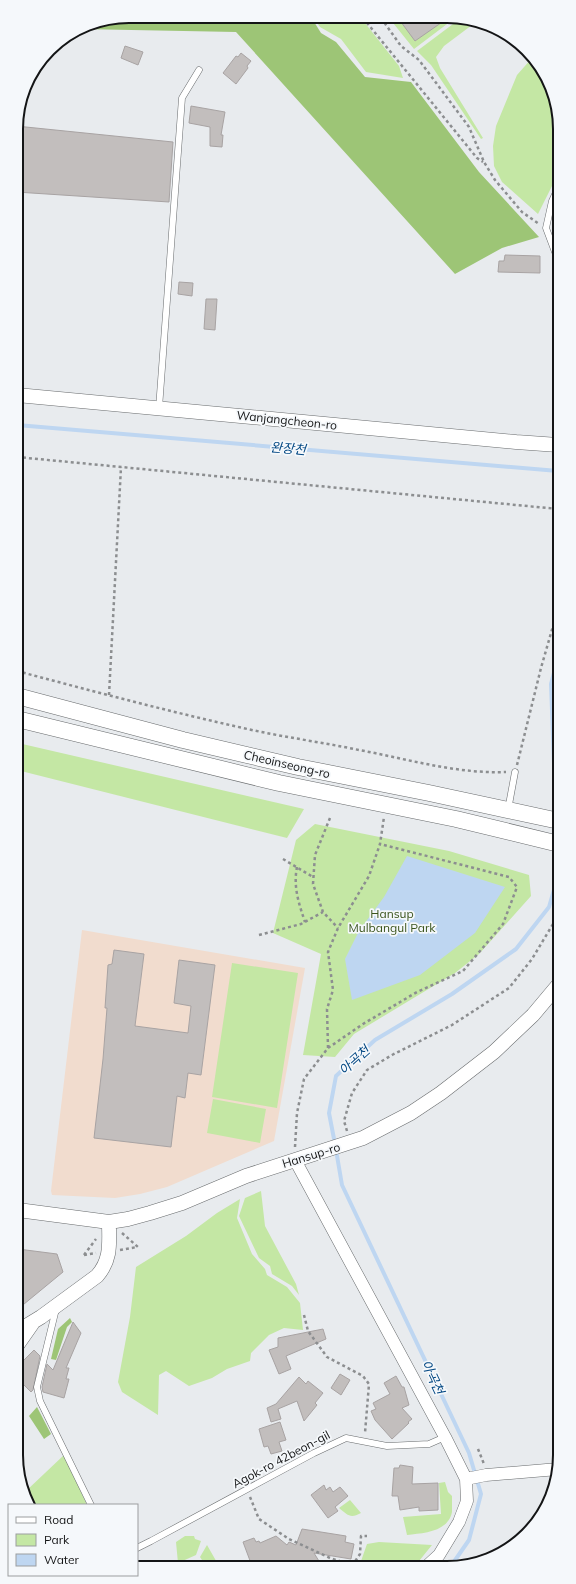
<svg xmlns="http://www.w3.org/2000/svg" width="576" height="1584" viewBox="0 0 576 1584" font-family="Mulish,'Noto Sans KR',sans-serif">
  <rect width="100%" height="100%" fill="#e8ebee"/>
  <path fill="#f1dcce" d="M82,930L305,968L274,1141L167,1187L140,1194L115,1198L52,1195L51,1191Z"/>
  <path fill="#c4e7a4" d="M313,17L361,18L399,66L403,78L366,72L341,39L320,27Z
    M389,18H455L414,49Z
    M461,18H469L476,22L444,46L436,57L440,68L483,138L481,139L431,65L417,51Z
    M532,58L558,107V174L538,214L502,182L494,166L493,146L496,126L517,75Z
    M17,743H18L304,809L287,838L17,770Z
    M315,824L449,851L529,875L531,896L479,954L455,973L354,1034L335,1057L303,1055L321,954L273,933L296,840Z
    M232,963L298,973L277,1108L212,1097Z
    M213,1099L266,1109L260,1143L207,1133Z
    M261,1191L265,1226L296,1284L299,1295L292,1286L272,1274L270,1266L259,1258L239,1216L245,1198Z
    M240,1199L237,1218L252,1254L265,1269L267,1275L287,1287L300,1303L303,1330L284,1328L269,1335L251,1353L250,1361L227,1369L212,1378L189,1386L166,1371L159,1375L158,1415L122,1392L118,1382L130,1317L136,1267L186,1236L217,1213Z
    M64,1455L87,1505H33L26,1491Z
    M445,1482L448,1492L452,1496C452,1501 452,1507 452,1512C448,1532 424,1533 407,1535L403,1517L441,1514L439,1483Z
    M350,1500L361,1513C350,1519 348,1515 339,1508Z
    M185,1536H194L195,1539L201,1541L196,1555L178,1563L176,1542Z
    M379,1542L432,1545L415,1566H366L360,1564L367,1544Z
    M207,1545L219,1566H206L200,1557Z"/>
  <path fill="#9dc576" d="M129,16L311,17L321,33L336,42L365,77L411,82L479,172L539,237L502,248L455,274L236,32L79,29L86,25Z
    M70,1318L72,1322L67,1327L56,1360L51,1359L58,1329Z
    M37,1407L51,1434L44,1439L29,1416Z"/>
  <path fill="#bed6f1" d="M407,856L505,887L475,933L420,975L352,1000L345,959L359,931L384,897Z"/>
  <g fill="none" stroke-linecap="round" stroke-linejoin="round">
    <path stroke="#bed6f1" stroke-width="4" d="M17,425L558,471
      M556,816L551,684L559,654
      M556,825L557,840
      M335,1144L329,1113L336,1076L375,1040L452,994L516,949L549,907L558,876L557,847
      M336,1150L342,1185L469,1453L481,1494L469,1540L451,1566"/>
  </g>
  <path fill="#c2bebd" stroke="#a8a3a3" d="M398,18H448L415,41Z
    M125,46L143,52L138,65L121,58Z
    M241,53L251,61L247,66L248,68L236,84L223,73L236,56L238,57Z
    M191,106L225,112L221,135H223L222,147L210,146V127L189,123Z
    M16,126L173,142L169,202L16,192Z
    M505,255L540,256V273L498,272L499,261H504Z
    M179,282L193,283L192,296L178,294Z
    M206,299H217L215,330L204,329Z
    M114,950L144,954L135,1026L188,1033L191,1006L174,1003L179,960L215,965L201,1075L188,1073L185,1098L177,1096L171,1147L94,1138L103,1059L107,1008H105L108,965L112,964Z
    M18,1249L57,1254L63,1272L18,1309Z
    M73,1322L81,1333L66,1368H69L66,1379H69L64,1398L43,1392L42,1387L47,1364L53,1370Z
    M323,1329L326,1339L286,1356L291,1369L279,1374L269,1350L278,1347V1338Z
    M34,1350L40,1356L33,1390L31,1392L18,1379V1366Z
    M340,1374L350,1380L341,1395L331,1388Z
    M396,1376L402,1387H404L409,1405L402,1408L412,1419L408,1422L409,1423L392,1439L375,1420L371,1411L376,1409L373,1403L390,1394L384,1383Z
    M299,1377L306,1384L308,1381L323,1393L315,1403L317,1405L304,1421L297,1401L278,1409L281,1419L271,1422L267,1408L276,1404Z
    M280,1422L286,1440L279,1442L282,1451L271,1454L268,1446L264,1447L259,1429Z
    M400,1465L413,1467L412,1484L438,1483V1510L419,1511V1507L400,1510L398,1496H392L394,1468H399Z
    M324,1485L326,1490L330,1487L333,1492L340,1487L348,1496L335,1507L338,1511L328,1518L311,1495Z
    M302,1529L346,1536L345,1542L354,1544L351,1559L314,1553L322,1566H252L243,1542L254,1538L256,1542L259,1541L260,1543L276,1536L287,1545L289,1542L296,1545Z"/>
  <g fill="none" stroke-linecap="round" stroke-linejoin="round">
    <g stroke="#686b6d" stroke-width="7">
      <path id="service" d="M558,188L552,201L546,228L558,260
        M159,408L182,98L199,70
        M508,810L515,772
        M56,1309L37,1387L40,1401L91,1505
        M137,1548L151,1541L314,1453L346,1438L387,1446L429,1444L445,1437"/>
    </g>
    <g stroke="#686b6d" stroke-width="13">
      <path id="minor" d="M295,1160L445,1437L466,1479L467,1501L459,1522L439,1555L427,1566
        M466,1479L486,1475L558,1469"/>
    </g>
    <g stroke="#686b6d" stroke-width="15">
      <path id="tertiary" d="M17,395L516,442L558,445
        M18,1210L109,1222L128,1219L150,1213L182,1203L246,1176L363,1138L411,1113L441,1093L494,1052L533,1015L559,984
        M18,1331L41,1317L97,1276C112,1259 109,1242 109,1222
        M18,1344L32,1324"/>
    </g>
    <g stroke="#686b6d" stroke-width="17">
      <path id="secondary" d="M17,696L183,740L298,767L429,793L559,821
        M17,719L279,783L456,819L559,844"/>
    </g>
    <path stroke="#8c8e90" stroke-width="2.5" stroke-dasharray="3 3" stroke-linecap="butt" d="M363,18L477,158L483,162
      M381,18L401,46L419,60L469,127L484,162L495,180L522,212L539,224
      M17,457L558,509
      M17,671C92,691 167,711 243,728C282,737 321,742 359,750C408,759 456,774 506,772
      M109,695L121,467
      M517,765L541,668L559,605
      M330,818L315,855L313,884L323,912L338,928
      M283,859L313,877
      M297,867C293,887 299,904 305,922
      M259,935L301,924L323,912
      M328,1048L363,1024L417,992L463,971L503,924L517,887L509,877L380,844
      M347,1131L344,1121L352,1093L367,1070L392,1055L452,1025L509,988L532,959L559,914
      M295,1147L297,1113L304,1079L328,1048L327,1009L333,990L328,952L338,928L369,876L380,844L384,817
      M122,1233L138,1247
      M120,1250L137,1247
      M84,1255L96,1239
      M84,1255L96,1253
      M304,1315L308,1331L327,1357L363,1376L369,1384L365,1433
      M478,1449L484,1464
      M250,1497L259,1519L289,1539L330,1558L355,1566
      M352,1566L360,1554L361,1536H367"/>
    <use href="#service" stroke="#fff" stroke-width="6"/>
    <use href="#minor" stroke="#fff" stroke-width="12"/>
    <use href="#tertiary" stroke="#fff" stroke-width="14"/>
    <use href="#secondary" stroke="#fff" stroke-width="16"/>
  </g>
  <g text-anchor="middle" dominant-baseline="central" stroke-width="3.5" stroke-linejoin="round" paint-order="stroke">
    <g font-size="12" fill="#141516" stroke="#f5f8fb">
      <text transform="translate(287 420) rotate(6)">Wanjangcheon-ro</text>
      <text transform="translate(287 764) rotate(13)">Cheoinseong-ro</text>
      <text transform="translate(311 1155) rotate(-17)">Hansup-ro</text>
      <text transform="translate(281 1459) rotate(-28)">Agok-ro 42beon-gil</text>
    </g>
    <g font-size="12" fill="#3a541d" stroke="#f5f8fb">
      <text x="392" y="913">Hansup<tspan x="392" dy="14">Mulbangul Park</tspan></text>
    </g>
    <g font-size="13" font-style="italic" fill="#054984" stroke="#f5f8fb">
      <text transform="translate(288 448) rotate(5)">완장천</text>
      <text transform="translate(354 1060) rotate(-42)">아곡천</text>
      <text transform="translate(433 1377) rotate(65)">아곡천</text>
    </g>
  </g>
  <path d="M0 0H576V1584H0ZM129 23H447A106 106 0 0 1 553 129V1455A106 106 0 0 1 447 1561H129A106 106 0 0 1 23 1455V129A106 106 0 0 1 129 23Z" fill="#f5f8fb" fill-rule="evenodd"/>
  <path fill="none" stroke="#141516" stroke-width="2" d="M129 23H447A106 106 0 0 1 553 129V1455A106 106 0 0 1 447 1561H129A106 106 0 0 1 23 1455V129A106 106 0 0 1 129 23Z"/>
  <rect x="8" y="1504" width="130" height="72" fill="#f5f8fb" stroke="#9b9d9f"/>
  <rect x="16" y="1517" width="20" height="6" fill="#ffffff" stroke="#9b9d9f"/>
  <text x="44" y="1524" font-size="12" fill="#141516">Road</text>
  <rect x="16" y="1534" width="20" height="12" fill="#c4e7a4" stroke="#9b9d9f"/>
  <text x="44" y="1544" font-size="12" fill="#141516">Park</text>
  <rect x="16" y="1554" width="20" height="12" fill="#bed6f1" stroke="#9b9d9f"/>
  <text x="44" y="1564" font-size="12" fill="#141516">Water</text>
</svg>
